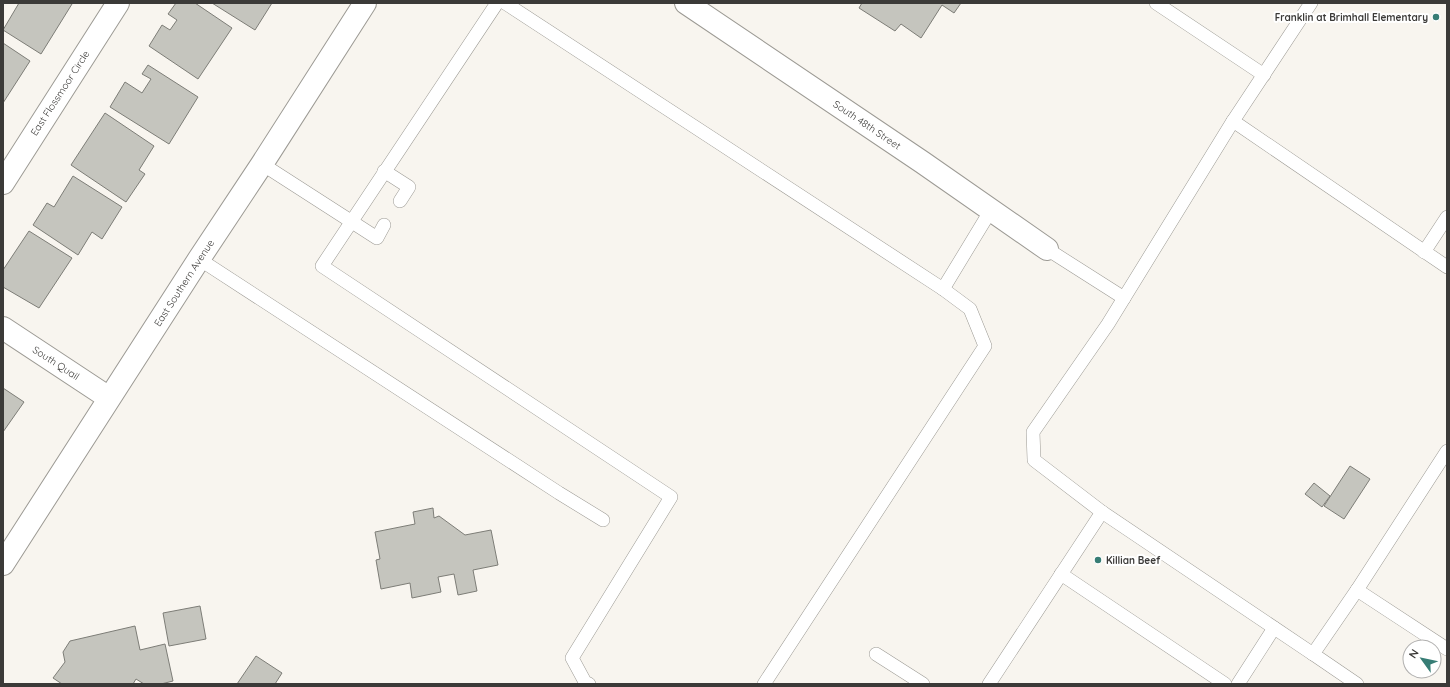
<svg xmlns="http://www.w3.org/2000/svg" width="1450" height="687" font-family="Quicksand,sans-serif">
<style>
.building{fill:#c5c5be;stroke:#7d7d77}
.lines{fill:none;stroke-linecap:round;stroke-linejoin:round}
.service-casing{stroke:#9c9a94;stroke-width:14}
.minor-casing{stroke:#9c9a94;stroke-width:24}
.secondary-casing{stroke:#9c9a94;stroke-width:24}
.service{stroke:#fff;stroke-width:13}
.minor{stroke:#fff;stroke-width:22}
.secondary{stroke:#fff;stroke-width:22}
.poi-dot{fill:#377d75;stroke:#fff;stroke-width:1.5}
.labels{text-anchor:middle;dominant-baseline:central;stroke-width:4;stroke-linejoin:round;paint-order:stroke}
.poi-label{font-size:10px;font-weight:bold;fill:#3b3a38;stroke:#fff;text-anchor:end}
.street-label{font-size:10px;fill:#3b3a38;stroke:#fff}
</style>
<rect width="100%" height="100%" fill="#f8f5ef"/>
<g class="building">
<polygon points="19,3 70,3 72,4 41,54 3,30"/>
<polygon points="176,3 195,3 232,28 198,79 149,46 162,25 170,30 177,20 168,14"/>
<polygon points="212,3 272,3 255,30"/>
<polygon points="862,3 961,3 954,13 942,5 921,38 901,24 895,31 859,8"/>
<polygon points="3,43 30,61 3,103"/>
<polygon points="148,65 198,97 169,144 110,107 125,82 142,93 151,79 142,74"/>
<polygon points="105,113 154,146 139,170 145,174 126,202 71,165"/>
<polygon points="73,176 122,207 102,239 92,232 78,255 33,225 47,203 54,207"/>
<polygon points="29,231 72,258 39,308 3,287 3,270"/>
<polygon points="3,388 24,402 3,432"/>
<polygon points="1350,466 1370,479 1344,519 1324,506"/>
<polygon points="1314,483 1330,496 1322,507 1305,494"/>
<polygon points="433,508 434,518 439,516 465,535 491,530 498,565 473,570 477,591 458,595 454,574 438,577 441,592 412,598 410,583 381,589 376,560 380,559 375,532 415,524 413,512"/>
<polygon points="200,606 206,639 169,646 163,613"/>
<polygon points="135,626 140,650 165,644 173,681 161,684 144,684 136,679 133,684 62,684 53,678 65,662 63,652 70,641"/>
<polygon points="256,656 282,673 275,684 237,684"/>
</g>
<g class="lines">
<defs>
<g id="service">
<polyline points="497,3 322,266 671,497 572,658 585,682 589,684"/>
<polyline points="505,3 943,289 970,309 985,346 764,684"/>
<polyline points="1156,3 1264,75"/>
<polyline points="1233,121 1311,3"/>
<polyline points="262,164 377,238 384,225"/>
<polyline points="384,171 409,187 400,201"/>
<polyline points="1047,249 1124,298"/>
<polyline points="1424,252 1447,217"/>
<polyline points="199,259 559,493 603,520"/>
<polyline points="943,289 991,210"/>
<polyline points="1447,451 1357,590 1447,649"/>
<polyline points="1061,574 1225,684"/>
<polyline points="1357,590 1313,654 1102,512 1034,460 1033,432 1108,324 1233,121 1447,267"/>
<polyline points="876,654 923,684"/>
<polyline points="1313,654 1357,684"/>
<polyline points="989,684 1102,512"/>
<polyline points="1238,684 1274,628"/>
</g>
<g id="minor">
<polyline points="686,3 922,162 1047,249"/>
<polyline points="3,183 118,3"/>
<polyline points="3,328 109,398"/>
</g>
<polyline id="secondary" points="3,564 199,259 262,164 365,3"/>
</defs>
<use href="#service" class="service-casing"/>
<use href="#minor" class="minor-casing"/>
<use href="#secondary" class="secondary-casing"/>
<use href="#service" class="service"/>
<use href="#minor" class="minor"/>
<use href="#secondary" class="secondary"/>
</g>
<g class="poi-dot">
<circle cx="1436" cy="17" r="4"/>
<circle cx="1098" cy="560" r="4"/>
</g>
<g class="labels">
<g class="poi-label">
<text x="1428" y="17">Franklin at Brimhall Elementary</text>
<text x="1106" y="560" text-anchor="start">Killian Beef</text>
</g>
<g class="street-label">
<text transform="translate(60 93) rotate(-57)">East Flossmoor Circle</text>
<text transform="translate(867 125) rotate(34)">South 48th Street</text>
<text transform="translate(184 283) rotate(-57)">East Southern Avenue</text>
<text transform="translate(56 363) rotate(33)">South Quail</text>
</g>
</g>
<rect width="1450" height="687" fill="none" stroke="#3b3a38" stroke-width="8"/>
<g transform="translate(1422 659) rotate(303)"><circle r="19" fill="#ffffff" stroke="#b1b0af"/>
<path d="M0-3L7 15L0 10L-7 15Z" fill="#377d75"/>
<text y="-6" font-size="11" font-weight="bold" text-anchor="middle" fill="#3b3a38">N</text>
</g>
</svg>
